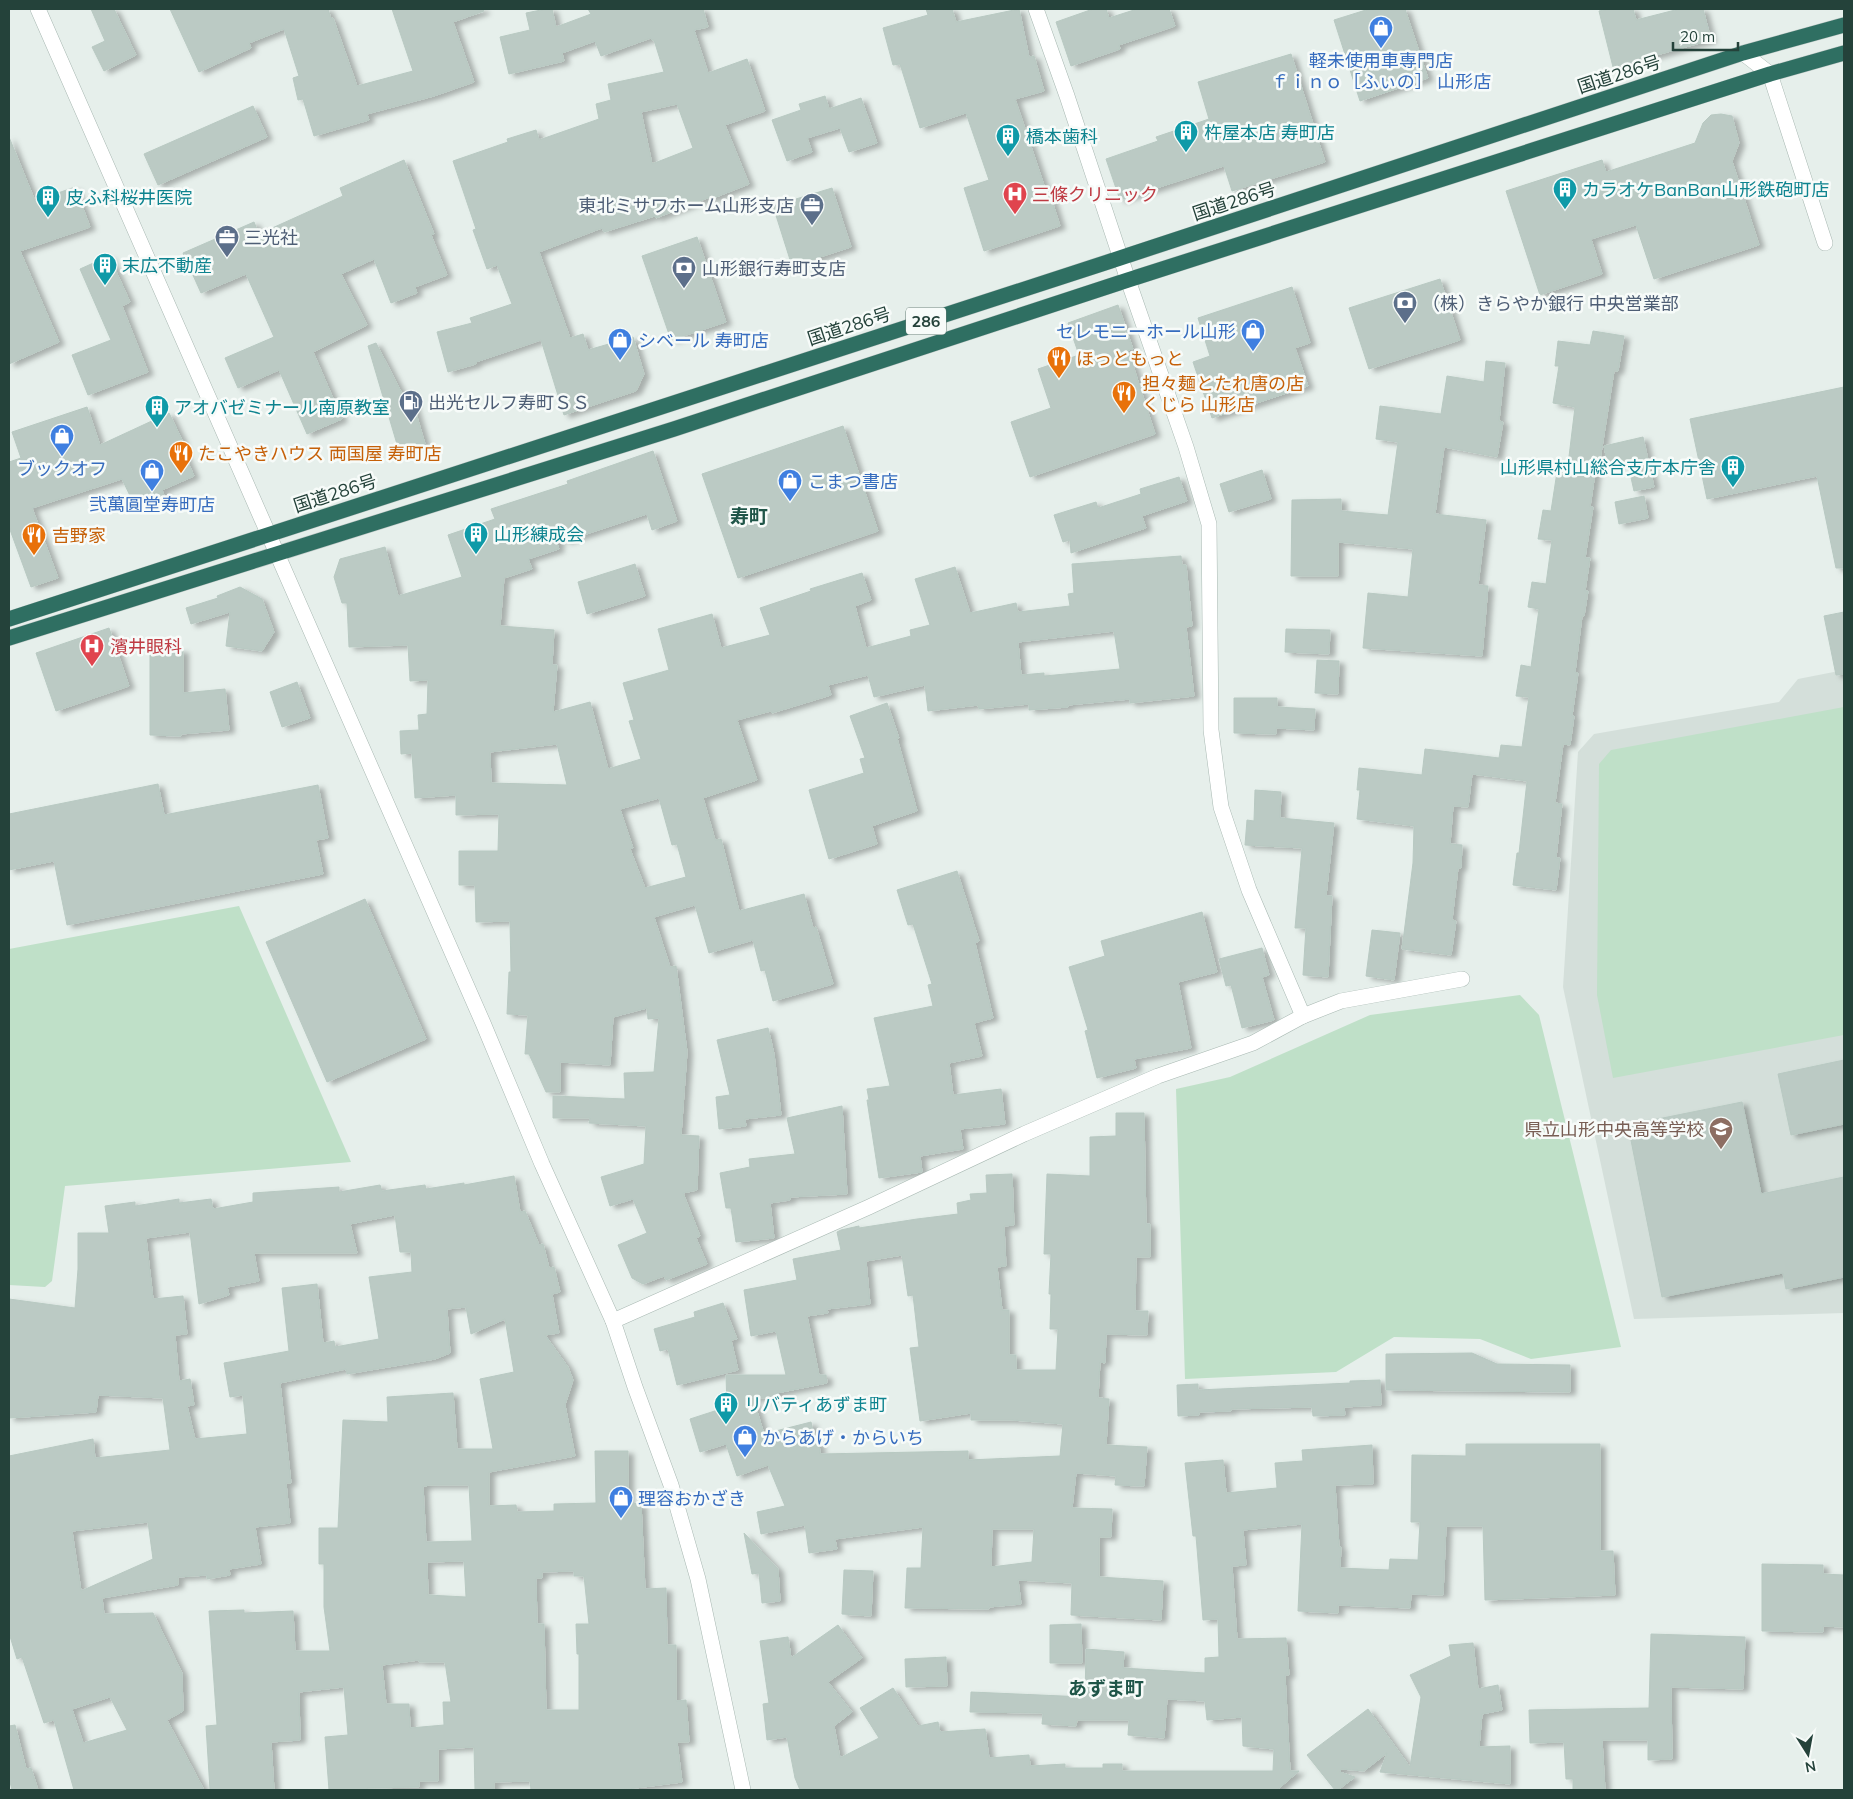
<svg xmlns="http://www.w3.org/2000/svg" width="1853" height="1799" font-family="Mulish,'Noto Sans JP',sans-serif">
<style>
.built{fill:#d4dfda}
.green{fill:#bfe0c8}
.building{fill:#bbcac4;stroke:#b8c9c2;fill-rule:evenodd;filter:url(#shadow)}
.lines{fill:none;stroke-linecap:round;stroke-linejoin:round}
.minor-casing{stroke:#a8b8b2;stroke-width:16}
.highway-casing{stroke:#c2cac8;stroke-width:16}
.minor{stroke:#fff;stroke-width:15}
.highway{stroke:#2f6f62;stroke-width:15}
.labels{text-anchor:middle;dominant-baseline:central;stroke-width:5;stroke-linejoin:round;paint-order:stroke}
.shield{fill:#f7fbf9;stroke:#637a73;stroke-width:1}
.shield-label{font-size:16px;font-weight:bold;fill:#24423a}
.shop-label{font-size:18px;fill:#366cbe;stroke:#f7fbf9;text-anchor:start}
.street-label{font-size:18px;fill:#24423a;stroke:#f7fbf9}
.culture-label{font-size:18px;fill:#0d838f;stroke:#f7fbf9;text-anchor:start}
.health-label{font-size:18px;fill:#be3a42;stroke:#f7fbf9;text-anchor:start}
.service-label{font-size:18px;fill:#4e5e75;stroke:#f7fbf9;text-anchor:start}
.food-label{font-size:18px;fill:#c56008;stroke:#f7fbf9;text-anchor:start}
.education-label{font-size:18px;fill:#785e54;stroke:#f7fbf9;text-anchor:end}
.neighbourhood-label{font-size:19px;font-weight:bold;fill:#1f5548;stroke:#f7fbf9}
</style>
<defs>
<filter id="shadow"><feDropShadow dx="5.5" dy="3" stdDeviation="2.5" flood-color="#0004"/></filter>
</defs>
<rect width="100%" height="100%" fill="#e6efeb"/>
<polygon class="built" points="1844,670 1844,1313 1634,1319 1563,987 1578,752 1594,734 1779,702 1798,679"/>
<g class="green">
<polygon points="1844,707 1844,1035 1613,1078 1597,995 1599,764 1611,750"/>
<polygon points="239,906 351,1162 65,1186 52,1281 45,1287 9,1285 9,949"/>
<polygon points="1520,995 1539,1015 1621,1347 1531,1359 1480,1339 1394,1337 1336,1372 1185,1379 1176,1089 1230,1077 1370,1015"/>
</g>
<g class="building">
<polygon points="91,9 114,9 136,55 104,71 92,47 105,41"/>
<polygon points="170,9 328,9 331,19 333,18 357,86 413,71 392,9 483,9 484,11 453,22 474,82 434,96 367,114 369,120 314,136 303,99 298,100 293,78 299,76 284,29 249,43 251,48 199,72"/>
<path d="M 546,9 L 552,9 L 556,27 L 591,14 L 588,9 L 703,9 L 708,27 L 694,30 L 708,73 L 747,59 L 765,111 L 725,125 L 749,184 L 711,199 L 710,197 L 656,218 L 655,216 L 604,232 L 602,228 L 539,252 L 570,338 L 583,334 L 588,350 L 633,337 L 644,374 L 636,391 L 564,415 L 541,340 L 476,362 L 476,364 L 448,372 L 437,332 L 472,323 L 470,318 L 512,304 L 497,265 L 487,269 L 473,230 L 476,229 L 453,161 L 508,142 L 507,139 L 536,130 L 539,140 L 599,119 L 596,104 L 611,100 L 608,84 L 664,72 L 654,40 L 652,40 L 651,38 L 601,56 L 595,41 L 562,53 L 564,61 L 509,74 L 500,37 L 530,30 L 526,13 ZM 677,104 L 693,148 L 652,164 L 641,112 Z"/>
<polygon points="926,9 952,9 956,22 1019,9 1029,57 1034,56 1044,91 1015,99 1045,188 1048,188 1060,226 984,251 964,188 989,180 966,113 920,128 900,64 893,65 883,28 928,15"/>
<polygon points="1093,9 1106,9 1109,18 1137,9 1169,9 1175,26 1119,45 1120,49 1071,66 1056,22"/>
<polygon points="1369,9 1405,9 1428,78 1360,101 1334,20"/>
<polygon points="1608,9 1633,9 1636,20 1679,9 1703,9 1711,40 1613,67 1599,11"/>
<polygon points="1291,54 1325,162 1232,191 1224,166 1120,200 1106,159 1158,141 1156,137 1209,119 1198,82"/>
<polygon points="825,96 829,109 861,98 877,143 849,152 840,128 807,138 812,152 787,161 772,120 801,110 799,104"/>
<polygon points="253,106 267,137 158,185 144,154"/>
<polygon points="1721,114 1732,116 1739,143 1732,161 1759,245 1654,279 1636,225 1591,239 1602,274 1540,295 1506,191 1602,160 1606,172 1695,143 1703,123 1711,115"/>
<polygon points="9,137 35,201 75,187 90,227 20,251 59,342 9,364"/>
<polygon points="404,160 434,234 431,235 447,275 415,287 417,293 391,303 374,259 341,274 367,325 313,352 342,419 307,434 279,370 238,388 225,358 274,337 246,274 201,293 183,253 254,222 259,234 343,196 340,188"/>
<polygon points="832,188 851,247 792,266 773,206"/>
<polygon points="697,237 726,322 671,340 642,256"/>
<polygon points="109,256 130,302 122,306 148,372 88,395 72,355 111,340 80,269"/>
<polygon points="1440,279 1460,340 1369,369 1349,308"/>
<polygon points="1292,287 1310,343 1295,348 1308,386 1212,418 1193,362 1210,356 1198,318"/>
<polygon points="1118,305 1133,349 1128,350 1155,434 1030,477 1011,422 1051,408 1038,369 1079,355 1068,323"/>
<polygon points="1593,331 1624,336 1618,371 1614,371 1600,460 1597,460 1590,507 1593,507 1585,558 1590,558 1585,591 1588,591 1584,616 1582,616 1575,672 1578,673 1572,716 1574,716 1570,745 1563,744 1555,803 1562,804 1556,858 1560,858 1556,890 1513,885 1517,853 1519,853 1527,781 1472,774 1468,807 1453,806 1450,844 1462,845 1461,868 1458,868 1452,920 1456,921 1451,955 1402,949 1413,863 1414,826 1357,819 1360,790 1357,790 1359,768 1422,775 1425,749 1499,758 1501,745 1522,747 1529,697 1516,696 1521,665 1531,667 1539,609 1528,607 1532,582 1546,584 1552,540 1538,539 1543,510 1551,511 1557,472 1567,473 1575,407 1553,403 1559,366 1555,366 1558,341 1590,345"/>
<polygon points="376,343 408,405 413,403 425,444 399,451 368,346"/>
<polygon points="1486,361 1505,363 1499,421 1503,422 1497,457 1444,447 1435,514 1486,520 1478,585 1488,586 1482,656 1363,648 1368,593 1408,597 1413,549 1338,542 1338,576 1291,576 1292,500 1341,499 1341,511 1388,515 1398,442 1376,439 1380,406 1441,414 1447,376 1484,382"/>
<polygon points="1844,387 1844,568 1836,568 1817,476 1707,499 1690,419"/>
<polygon points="87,407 100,445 169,413 183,442 180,444 194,476 162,490 165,498 150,505 146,496 133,502 122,479 32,508 58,578 31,587 9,527 9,462 21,458 12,432"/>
<polygon points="843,426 878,531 738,578 702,474"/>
<polygon points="1643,437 1654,487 1634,491 1628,464 1607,461 1604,446"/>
<path d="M 653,451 L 677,521 L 652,530 L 647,514 L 565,541 L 560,525 L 559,543 L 557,543 L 559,549 L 528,559 L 532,569 L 504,578 L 500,626 L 554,630 L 552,665 L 557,665 L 553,712 L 590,702 L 608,769 L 641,759 L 629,721 L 634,720 L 623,683 L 669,670 L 658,629 L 712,614 L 721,648 L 770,635 L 760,608 L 811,591 L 810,589 L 862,573 L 871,600 L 855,606 L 866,648 L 911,636 L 910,630 L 930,625 L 915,579 L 955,567 L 970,613 L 1016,603 L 1018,612 L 1070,606 L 1068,594 L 1074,593 L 1072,564 L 1181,556 L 1182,565 L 1186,565 L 1192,626 L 1186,627 L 1194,696 L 1130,703 L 1130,699 L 1068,705 L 1068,707 L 1029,710 L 1029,704 L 979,709 L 978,705 L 928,711 L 925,685 L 874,697 L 868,675 L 828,685 L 831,695 L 772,713 L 771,711 L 737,720 L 757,780 L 703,798 L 715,840 L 721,839 L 739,911 L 804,894 L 813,928 L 816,927 L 833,984 L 773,1001 L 765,970 L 761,971 L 753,940 L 709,953 L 695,905 L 654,917 L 670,967 L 676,966 L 687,1052 L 681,1135 L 699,1136 L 697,1190 L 683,1193 L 700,1236 L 696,1238 L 707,1264 L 666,1280 L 664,1276 L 643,1284 L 632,1278 L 618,1245 L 647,1233 L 633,1199 L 610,1206 L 601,1177 L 644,1164 L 646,1126 L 589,1123 L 590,1118 L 553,1118 L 553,1096 L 625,1099 L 624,1073 L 654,1072 L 659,1018 L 648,1019 L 647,1008 L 613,1017 L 610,1065 L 560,1062 L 560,1092 L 546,1092 L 529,1054 L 525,1054 L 528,1015 L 507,1014 L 509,972 L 511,972 L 510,921 L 476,922 L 475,885 L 459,885 L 459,851 L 498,851 L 499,814 L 456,815 L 456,795 L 415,798 L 412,753 L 401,754 L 400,731 L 419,730 L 418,715 L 427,714 L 428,680 L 410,681 L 408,645 L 349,647 L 347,603 L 342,603 L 334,577 L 340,559 L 385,547 L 398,596 L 462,577 L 448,535 L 495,519 L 491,509 L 568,484 L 567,481 ZM 1114,631 L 1120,669 L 1044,676 L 1044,673 L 1021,675 L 1018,642 ZM 557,744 L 567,785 L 491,783 L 490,752 ZM 659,798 L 672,845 L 677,844 L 686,877 L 645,888 L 630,849 L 633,848 L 620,809 Z"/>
<polygon points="1262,470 1271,499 1229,512 1220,484"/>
<polygon points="1179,477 1187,501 1142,516 1146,528 1071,553 1070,540 1063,542 1054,515 1096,502 1098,508 1141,494 1140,489"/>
<polygon points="1644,496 1648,518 1619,524 1615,502"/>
<polygon points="635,564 645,596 587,614 578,582"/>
<polygon points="240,587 262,599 274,632 262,651 226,646 230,612 191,624 186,608 218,598 217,596"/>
<polygon points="1844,612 1844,674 1836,675 1824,616"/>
<polygon points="109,628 129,686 56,711 36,653"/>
<polygon points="1286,629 1330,630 1329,654 1285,652"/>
<polygon points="150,650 183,650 183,693 225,689 229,730 181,734 181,736 150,735"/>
<polygon points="1317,660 1339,661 1338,694 1315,693"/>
<polygon points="297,682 310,718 282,727 270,692"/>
<polygon points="1234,698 1277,698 1277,707 1315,709 1314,730 1276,728 1276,734 1234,733"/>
<polygon points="887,703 899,738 897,738 917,811 872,826 877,844 829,859 809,790 864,773 860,759 865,758 850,716"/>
<polygon points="158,784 164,815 318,785 328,838 316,840 323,874 67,925 54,861 9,870 9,814"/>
<polygon points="1255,790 1281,792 1280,818 1334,823 1326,896 1332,896 1328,977 1303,975 1306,928 1295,928 1302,848 1245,845 1247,820 1254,821"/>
<polygon points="957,871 979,941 975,943 993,1018 974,1023 982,1056 949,1063 953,1095 1001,1089 1005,1124 960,1129 963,1149 920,1156 922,1172 879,1178 867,1100 869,1100 867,1089 890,1086 874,1018 933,1006 928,985 932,984 913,924 908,925 897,890"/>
<polygon points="365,899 426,1039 327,1082 266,942"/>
<polygon points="1202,912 1217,972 1178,982 1191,1048 1134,1059 1136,1068 1097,1078 1085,1031 1088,1030 1069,967 1105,956 1101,941"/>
<polygon points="1372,930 1400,933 1394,980 1366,976"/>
<polygon points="1262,948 1269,975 1262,977 1274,1020 1242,1028 1231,985 1226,986 1219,959"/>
<polygon points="768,1028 774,1054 781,1115 745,1119 746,1126 719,1129 716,1097 730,1095 717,1040"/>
<polygon points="1844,1060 1844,1124 1791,1135 1778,1074"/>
<polygon points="1742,1102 1761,1194 1844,1177 1844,1277 1786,1289 1783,1273 1662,1297 1628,1125"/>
<polygon points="842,1106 847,1194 790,1197 790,1200 770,1203 774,1238 736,1242 731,1208 726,1208 720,1173 750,1167 749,1159 795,1154 787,1118"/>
<path d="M 1116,1113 L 1144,1113 L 1146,1224 L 1150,1224 L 1150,1257 L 1136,1257 L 1135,1311 L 1148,1311 L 1147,1335 L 1106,1334 L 1105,1363 L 1100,1362 L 1098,1398 L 1109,1399 L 1106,1445 L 1147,1447 L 1144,1486 L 1115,1485 L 1116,1476 L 1076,1473 L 1072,1508 L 1112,1509 L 1111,1537 L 1099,1537 L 1099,1577 L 1163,1581 L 1161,1620 L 1071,1615 L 1072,1583 L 1018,1580 L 1021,1604 L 989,1607 L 989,1609 L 905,1608 L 907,1568 L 921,1568 L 923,1527 L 835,1539 L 837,1549 L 809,1553 L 805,1525 L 761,1534 L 757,1512 L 785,1506 L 768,1465 L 737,1476 L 726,1444 L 700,1452 L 690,1419 L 727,1407 L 726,1375 L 786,1375 L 776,1331 L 751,1336 L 744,1290 L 797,1280 L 793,1259 L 841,1250 L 837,1232 L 841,1230 L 859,1226 L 859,1228 L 917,1219 L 958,1214 L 957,1203 L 971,1200 L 970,1194 L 987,1193 L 986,1175 L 1012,1174 L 1014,1225 L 1004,1226 L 1006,1266 L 997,1267 L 1002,1310 L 1009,1310 L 1009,1355 L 1016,1355 L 1016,1370 L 1056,1370 L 1058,1329 L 1050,1329 L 1051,1294 L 1049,1294 L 1051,1254 L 1044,1254 L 1047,1174 L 1090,1176 L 1090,1137 L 1116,1136 ZM 902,1255 L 908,1296 L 913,1295 L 919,1347 L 910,1348 L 920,1421 L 971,1413 L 971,1420 L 1012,1420 L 1063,1424 L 1060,1456 L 968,1460 L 968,1451 L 820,1454 L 819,1442 L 816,1443 L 811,1422 L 764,1434 L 753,1398 L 777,1398 L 777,1393 L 827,1383 L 826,1375 L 819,1375 L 807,1316 L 828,1313 L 827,1309 L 870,1304 L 866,1261 ZM 992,1529 L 1034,1529 L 1032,1562 L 991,1567 Z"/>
<path d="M 514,1176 L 520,1212 L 525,1211 L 539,1245 L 543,1244 L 549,1268 L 554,1267 L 560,1292 L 552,1294 L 559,1333 L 545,1335 L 568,1367 L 573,1380 L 565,1405 L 575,1456 L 489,1472 L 489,1506 L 516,1505 L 517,1512 L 554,1511 L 554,1504 L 596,1503 L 595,1451 L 628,1451 L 628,1504 L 641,1503 L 645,1589 L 666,1588 L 667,1645 L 676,1645 L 676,1701 L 686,1700 L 689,1742 L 677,1742 L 682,1782 L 620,1790 L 531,1790 L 530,1781 L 494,1782 L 494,1790 L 475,1790 L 474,1747 L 438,1749 L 438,1781 L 419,1781 L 419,1787 L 367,1788 L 367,1790 L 329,1790 L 325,1737 L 348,1735 L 344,1687 L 299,1692 L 300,1740 L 271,1742 L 274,1790 L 210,1790 L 206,1726 L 217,1725 L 209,1611 L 244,1610 L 244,1613 L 293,1611 L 295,1651 L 330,1651 L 324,1607 L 324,1564 L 319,1564 L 319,1528 L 338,1528 L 343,1420 L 388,1422 L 387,1397 L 453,1393 L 457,1449 L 493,1449 L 480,1379 L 514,1372 L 505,1319 L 471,1334 L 466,1307 L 447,1309 L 450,1353 L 435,1359 L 347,1374 L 346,1369 L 280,1383 L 291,1483 L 286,1483 L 290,1523 L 255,1527 L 261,1564 L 229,1569 L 230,1575 L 207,1579 L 207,1575 L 178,1577 L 178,1585 L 102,1598 L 104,1614 L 153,1613 L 182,1673 L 183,1711 L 167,1720 L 204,1790 L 74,1790 L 54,1720 L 44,1723 L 22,1657 L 17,1659 L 9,1633 L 9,1456 L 93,1439 L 95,1458 L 170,1450 L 163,1398 L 98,1395 L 96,1412 L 9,1418 L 9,1299 L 75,1308 L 78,1269 L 78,1233 L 109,1233 L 105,1206 L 135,1202 L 135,1206 L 179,1199 L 179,1203 L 211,1199 L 213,1209 L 253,1202 L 253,1193 L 339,1187 L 339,1192 L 380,1185 L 382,1191 L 425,1185 L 426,1189 L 464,1183 L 464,1185 ZM 395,1215 L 400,1252 L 411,1252 L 412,1272 L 369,1277 L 379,1339 L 335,1347 L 334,1341 L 323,1343 L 317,1284 L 282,1288 L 289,1351 L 224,1363 L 230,1397 L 243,1395 L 247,1434 L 195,1439 L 187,1406 L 194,1405 L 190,1379 L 179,1381 L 175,1335 L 187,1334 L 183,1296 L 153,1299 L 146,1238 L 190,1232 L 199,1304 L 229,1295 L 227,1287 L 259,1281 L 254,1253 L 357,1253 L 350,1224 ZM 427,1485 L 469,1485 L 472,1541 L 426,1542 L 423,1486 L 427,1486 ZM 148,1522 L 153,1559 L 81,1591 L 72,1531 ZM 464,1561 L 466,1597 L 428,1595 L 427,1562 ZM 574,1571 L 574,1576 L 584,1576 L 589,1624 L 576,1624 L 577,1654 L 579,1654 L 579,1710 L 546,1710 L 544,1624 L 537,1624 L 536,1578 L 542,1578 L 542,1572 ZM 419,1660 L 419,1662 L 445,1662 L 451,1702 L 443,1702 L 444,1725 L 410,1728 L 409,1704 L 386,1704 L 382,1665 ZM 110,1697 L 127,1730 L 83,1743 L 72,1709 Z"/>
<polygon points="723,1303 737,1339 731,1340 738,1370 677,1385 668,1349 660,1351 654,1329 695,1317 694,1312"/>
<polygon points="1472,1353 1497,1364 1570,1365 1570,1392 1386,1390 1386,1354"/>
<polygon points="1380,1380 1381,1405 1344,1407 1345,1415 1313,1416 1312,1407 1231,1409 1231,1411 1199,1412 1199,1415 1178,1416 1177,1385 1198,1384 1198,1390 1350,1383 1350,1381"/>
<polygon points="1466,1444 1600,1444 1600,1551 1613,1551 1615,1595 1485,1600 1483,1526 1446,1526 1443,1595 1411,1594 1410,1608 1338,1605 1338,1613 1298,1611 1302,1524 1243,1530 1246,1565 1232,1566 1237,1639 1286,1638 1289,1675 1285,1675 1290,1771 1299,1771 1277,1790 800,1790 795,1778 787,1737 767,1740 763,1704 769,1703 760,1641 788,1637 791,1658 838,1625 862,1658 828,1682 852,1712 834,1726 840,1758 879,1738 860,1708 893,1688 918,1726 938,1722 940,1732 985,1729 989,1758 1029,1755 1030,1766 1065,1764 1065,1768 1103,1768 1103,1764 1122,1764 1122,1771 1273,1771 1274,1749 1243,1746 1242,1717 1207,1720 1205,1701 1167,1699 1164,1738 1128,1735 1129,1720 1077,1720 1076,1726 1042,1724 1043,1713 970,1712 971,1692 1085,1697 1086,1649 1124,1652 1123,1668 1205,1673 1205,1658 1219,1657 1218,1619 1203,1620 1196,1536 1193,1536 1185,1463 1223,1460 1226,1493 1277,1488 1275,1463 1303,1461 1302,1450 1372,1445 1373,1484 1335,1485 1339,1547 1341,1547 1340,1568 1389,1570 1390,1559 1418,1560 1420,1522 1411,1522 1412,1455 1466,1456"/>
<polygon points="744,1533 778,1569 780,1601 762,1603 759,1573 752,1574"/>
<polygon points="1762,1564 1823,1565 1823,1574 1844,1575 1844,1627 1823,1626 1823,1632 1762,1631"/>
<polygon points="844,1570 873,1571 871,1616 842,1614"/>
<polygon points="1081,1624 1082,1663 1050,1663 1050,1625"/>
<polygon points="1651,1634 1745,1637 1743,1689 1671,1687 1672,1759 1648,1760 1648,1740 1602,1740 1605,1790 1573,1790 1573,1779 1566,1779 1564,1742 1530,1743 1529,1710 1649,1708"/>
<polygon points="1473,1643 1478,1689 1498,1685 1502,1710 1482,1714 1479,1747 1510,1746 1510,1784 1380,1772 1387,1753 1364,1771 1341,1769 1340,1772 1355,1777 1338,1790 1335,1790 1307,1755 1368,1709 1410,1767 1421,1697 1410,1675 1451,1656 1449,1645"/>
<polygon points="946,1657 947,1686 906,1687 905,1659"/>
<polygon points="15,1725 26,1769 31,1768 38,1790 12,1790 9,1778 9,1726"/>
</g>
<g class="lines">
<defs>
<g id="minor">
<polyline points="38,9 483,1023 542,1164 613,1321 635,1387 671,1485 698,1579 743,1790"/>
<polyline points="1036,9 1067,96 1128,280 1186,447 1209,524 1211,730 1221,807 1249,890 1303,1016"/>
<polyline points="1743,53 1770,74 1825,243"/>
<polyline points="613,1321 869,1207 1024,1134 1158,1076 1253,1043 1303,1016 1341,1001 1462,979"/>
</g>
<g id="highway">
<polyline points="9,619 1120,258 1743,53 1844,25"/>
<polyline points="9,638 674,429 1128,280 1770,74 1844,53"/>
</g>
</defs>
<use href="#minor" class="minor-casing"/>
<use href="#highway" class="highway-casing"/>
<use href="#minor" class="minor"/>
<use href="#highway" class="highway"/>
</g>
<defs>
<symbol id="shop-pin" viewBox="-11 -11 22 30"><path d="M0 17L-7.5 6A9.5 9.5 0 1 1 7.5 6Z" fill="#3f7fe0" stroke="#f7fbf9"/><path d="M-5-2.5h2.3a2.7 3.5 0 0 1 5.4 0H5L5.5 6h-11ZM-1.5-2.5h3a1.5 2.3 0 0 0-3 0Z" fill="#fff"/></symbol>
<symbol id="building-pin" viewBox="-11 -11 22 30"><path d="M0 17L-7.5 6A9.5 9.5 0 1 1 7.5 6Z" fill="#0f9aa8" stroke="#f7fbf9"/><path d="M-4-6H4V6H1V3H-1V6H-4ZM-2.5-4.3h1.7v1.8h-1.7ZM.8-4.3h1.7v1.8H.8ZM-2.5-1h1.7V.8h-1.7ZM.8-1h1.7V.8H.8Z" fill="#fff"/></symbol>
<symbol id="hospital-pin" viewBox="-11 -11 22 30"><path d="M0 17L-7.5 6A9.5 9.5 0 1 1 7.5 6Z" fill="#e0444e" stroke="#f7fbf9"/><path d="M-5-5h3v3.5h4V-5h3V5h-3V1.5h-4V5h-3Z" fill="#fff"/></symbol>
<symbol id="office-pin" viewBox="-11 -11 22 30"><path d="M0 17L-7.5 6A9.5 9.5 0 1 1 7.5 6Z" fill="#5c6f8a" stroke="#f7fbf9"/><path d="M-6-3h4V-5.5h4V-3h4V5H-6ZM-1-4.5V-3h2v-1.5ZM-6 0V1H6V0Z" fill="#fff"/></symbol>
<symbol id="bank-pin" viewBox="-11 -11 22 30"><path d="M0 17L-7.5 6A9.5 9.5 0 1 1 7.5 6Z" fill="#5c6f8a" stroke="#f7fbf9"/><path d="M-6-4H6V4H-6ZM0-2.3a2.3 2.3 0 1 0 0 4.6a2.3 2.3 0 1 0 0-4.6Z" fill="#fff"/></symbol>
<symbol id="restaurant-pin" viewBox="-11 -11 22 30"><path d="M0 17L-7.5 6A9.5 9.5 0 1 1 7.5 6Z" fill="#e8710a" stroke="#f7fbf9"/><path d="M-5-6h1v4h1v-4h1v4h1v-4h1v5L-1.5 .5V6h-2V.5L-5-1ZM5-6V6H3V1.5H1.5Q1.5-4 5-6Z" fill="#fff"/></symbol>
<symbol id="fuel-pin" viewBox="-11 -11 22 30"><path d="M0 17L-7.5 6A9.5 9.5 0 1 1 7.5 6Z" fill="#5c6f8a" stroke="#f7fbf9"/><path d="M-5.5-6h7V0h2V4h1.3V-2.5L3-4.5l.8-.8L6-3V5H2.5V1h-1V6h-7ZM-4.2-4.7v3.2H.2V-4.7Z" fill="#fff"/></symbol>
<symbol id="school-pin" viewBox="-11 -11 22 30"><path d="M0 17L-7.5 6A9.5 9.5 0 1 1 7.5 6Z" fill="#8d6e63" stroke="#f7fbf9"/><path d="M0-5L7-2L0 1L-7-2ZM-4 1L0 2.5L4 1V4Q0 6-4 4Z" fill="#fff"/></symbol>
</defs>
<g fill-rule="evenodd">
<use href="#shop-pin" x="1367" y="14" width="28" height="38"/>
<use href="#building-pin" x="1172" y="118" width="28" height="38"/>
<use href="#building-pin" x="994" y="122" width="28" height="38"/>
<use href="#building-pin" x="1551" y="175" width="28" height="38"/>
<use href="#hospital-pin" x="1001" y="180" width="28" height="38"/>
<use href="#building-pin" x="34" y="183" width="28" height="38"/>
<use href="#office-pin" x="798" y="191" width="28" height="38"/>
<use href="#office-pin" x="213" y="223" width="28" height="38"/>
<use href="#building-pin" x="91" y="251" width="28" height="38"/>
<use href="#bank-pin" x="670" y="254" width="28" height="38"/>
<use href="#bank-pin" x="1391" y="289" width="28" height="38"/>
<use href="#shop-pin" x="1239" y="317" width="28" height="38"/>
<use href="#shop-pin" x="606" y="326" width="28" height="38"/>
<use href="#restaurant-pin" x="1045" y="344" width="28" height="38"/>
<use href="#restaurant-pin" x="1110" y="379" width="28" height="38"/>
<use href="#fuel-pin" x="397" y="388" width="28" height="38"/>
<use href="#building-pin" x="143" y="393" width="28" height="38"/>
<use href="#shop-pin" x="48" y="422" width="28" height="38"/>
<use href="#restaurant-pin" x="167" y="439" width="28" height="38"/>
<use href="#building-pin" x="1719" y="453" width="28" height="38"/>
<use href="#shop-pin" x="138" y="457" width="28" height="38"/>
<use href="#shop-pin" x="776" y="467" width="28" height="38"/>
<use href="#building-pin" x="462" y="520" width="28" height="38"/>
<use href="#restaurant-pin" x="20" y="521" width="28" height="38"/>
<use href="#hospital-pin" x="78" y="632" width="28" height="38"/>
<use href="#school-pin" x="1707" y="1115" width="28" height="38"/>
<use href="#building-pin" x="712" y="1390" width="28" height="38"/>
<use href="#shop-pin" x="731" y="1423" width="28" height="38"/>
<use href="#shop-pin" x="607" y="1484" width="28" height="38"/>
</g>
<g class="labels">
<rect class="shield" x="906" y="307.5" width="40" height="27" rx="4"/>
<g class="shield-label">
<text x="926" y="321">286</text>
</g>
<g class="shop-label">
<text x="1381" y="60" text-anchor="middle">軽未使用車専門店<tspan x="1381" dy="21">ｆｉｎｏ［ふぃの］ 山形店</tspan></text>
<text x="1236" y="331" text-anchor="end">セレモニーホール山形</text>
<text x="638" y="340">シベール 寿町店</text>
<text x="62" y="468" text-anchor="middle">ブックオフ</text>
<text x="808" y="481">こまつ書店</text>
<text x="152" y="504" text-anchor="middle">弐萬圓堂寿町店</text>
<text x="762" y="1437">からあげ・からいち</text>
<text x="638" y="1498">理容おかざき</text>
</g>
<g class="street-label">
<text transform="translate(1619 74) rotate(-18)">国道286号</text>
<text transform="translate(1234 201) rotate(-18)">国道286号</text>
<text transform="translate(849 326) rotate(-18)">国道286号</text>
<text transform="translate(335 493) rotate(-18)">国道286号</text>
</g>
<g class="culture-label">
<text x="1204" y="132">杵屋本店 寿町店</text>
<text x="1026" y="136">橋本歯科</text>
<text x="1582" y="189">カラオケBanBan山形鉄砲町店</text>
<text x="66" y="197">皮ふ科桜井医院</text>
<text x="122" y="265">末広不動産</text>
<text x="174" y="407">アオバゼミナール南原教室</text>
<text x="1716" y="467" text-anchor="end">山形県村山総合支庁本庁舎</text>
<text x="494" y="534">山形練成会</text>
<text x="744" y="1404">リバティあずま町</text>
</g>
<g class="health-label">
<text x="1032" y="194">三條クリニック</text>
<text x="110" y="646">濱井眼科</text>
</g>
<g class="service-label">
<text x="794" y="205" text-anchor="end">東北ミサワホーム山形支店</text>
<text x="244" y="237">三光社</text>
<text x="702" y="268">山形銀行寿町支店</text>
<text x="1422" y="303">（株）きらやか銀行 中央営業部</text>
<text x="428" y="402">出光セルフ寿町ＳＳ</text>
</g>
<g class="food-label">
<text x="1076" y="358">ほっともっと</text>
<text x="1142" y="383">担々麺とたれ唐の店<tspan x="1142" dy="21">くじら 山形店</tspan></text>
<text x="198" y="453">たこやきハウス 両国屋 寿町店</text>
<text x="52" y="535">吉野家</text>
</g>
<g class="education-label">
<text x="1704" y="1129">県立山形中央高等学校</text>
</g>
<g class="neighbourhood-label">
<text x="749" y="516">寿町</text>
<text x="1106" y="1688">あずま町</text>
</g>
</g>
<rect width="1853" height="1799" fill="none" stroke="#24423a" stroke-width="20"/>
<g transform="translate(1808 1754) rotate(169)" stroke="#f7fbf9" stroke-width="4" paint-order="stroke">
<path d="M0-4L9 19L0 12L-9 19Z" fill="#24423a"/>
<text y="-8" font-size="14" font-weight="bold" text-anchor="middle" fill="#24423a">N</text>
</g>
<path d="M1673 42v8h65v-8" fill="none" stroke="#24423a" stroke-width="2.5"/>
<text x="1680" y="42" font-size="15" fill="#24423a" stroke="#f7fbf9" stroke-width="4" paint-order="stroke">20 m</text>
</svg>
